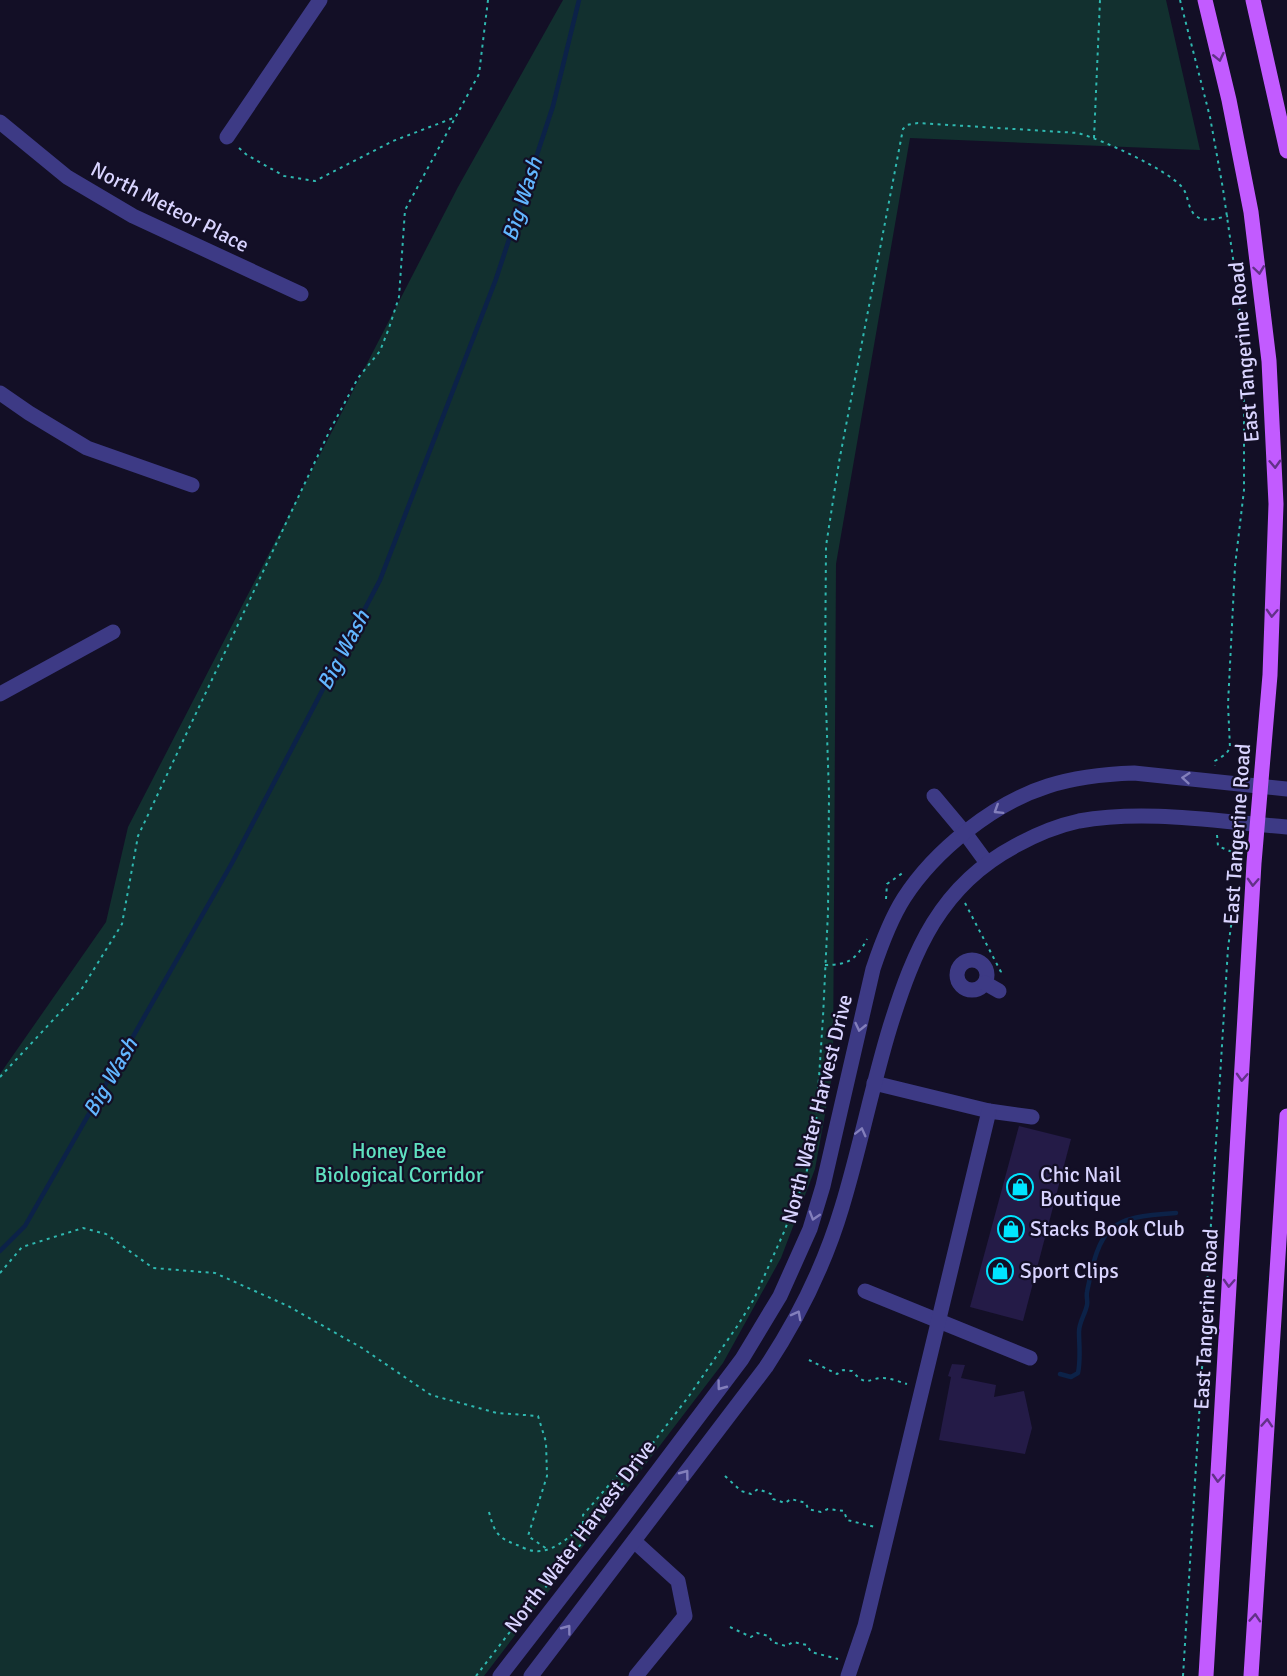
<svg xmlns="http://www.w3.org/2000/svg" width="1287" height="1676" font-family="Signika,sans-serif">
<style>
.green{fill:#12302f}
.lines{fill:none;stroke-linecap:round;stroke-linejoin:round}
.stream{stroke:#0c2248;stroke-width:4.5}
.building{fill:#241b47}
.path{stroke:#2fb8b0;stroke-width:2;stroke-dasharray:3 4.5;stroke-linecap:butt}
.minor{stroke:#3d3a85;stroke-width:15}
.major{stroke:#c25bff;stroke-width:15}
.oneway{stroke:#623188}
.oneway2{stroke:#837fbc}
.labels{text-anchor:middle;dominant-baseline:central;stroke-width:4.5;stroke-linejoin:round;paint-order:stroke}
.street-label{font-size:21px;fill:#d9d4ff;stroke:#130f26}
.park-label{font-size:21px;fill:#5fe0c0;stroke:#130f26}
.poi-label{font-size:21px;fill:#d9d4ff;stroke:#130f26;text-anchor:start}
.water-label{font-size:22px;font-style:italic;fill:#62b6ff;stroke:#130f26}
</style>
<rect width="100%" height="100%" fill="#130f26"/>
<polygon class="green" points="563,0 1166,0 1200,150 910,138 836,564 833,1071 815,1169 781,1258 723,1363 484,1676 0,1676 0,1074 106,922 128,827 458,187"/>
<g class="lines">
<g class="stream">
<polyline points="0,1251 25,1226 232,863 380,580 496,279 553,106 579,0"/>
<path d="M 1060,1374 L 1071,1377 L 1078,1373 C 1081,1359 1079,1345 1079,1332 C 1079,1322 1085,1315 1087,1305 C 1088,1301 1086,1296 1087,1292 C 1100,1226 1108,1217 1176,1213"/>
</g>
</g>
<g class="building">
<polygon points="1019,1126 1071,1139 1023,1321 970,1307"/>
<polygon points="952,1364 965,1365 961,1378 996,1385 994,1397 1024,1391 1032,1428 1025,1454 939,1440 951,1377 948,1376"/>
</g>
<g class="lines">
<g class="path">
<polyline points="1180,0 1210,117 1223,189 1238,293 1244,358 1244,490 1235,566 1228,704 1230,748 1226,754 1215,761 1215,766"/>
<polyline points="1094,138 1100,0"/>
<polyline points="239,148 247,155 284,176 315,181 393,141 456,117"/>
<polyline points="1217,835 1218,846 1232,852 1238,866"/>
<polyline points="886,899 887,884 904,872"/>
<polyline points="965,903 1001,972 1000,974"/>
<path d="M 825,965 C 848,965 856,960 867,939"/>
<polyline points="0,1077 81,990 122,924 138,836 330,430 358,378 380,351 389,328 399,297 405,210 479,74 488,0"/>
<polyline points="0,1273 22,1247 83,1228 106,1234 153,1268 215,1273 288,1306 362,1348 431,1395 497,1413 538,1416 546,1442 547,1476 528,1536 547,1549"/>
<path d="M 809,1360 L 837,1374 L 843,1370 L 852,1371 C 867,1388 868,1378 883,1378 C 890,1378 900,1382 907,1384"/>
<polyline points="725,1476 741,1491 751,1494 758,1489 771,1494 773,1499 785,1503 791,1499 806,1503 808,1509 821,1512 828,1509 844,1511 847,1520 875,1527"/>
<path d="M 616,1500 L 623,1482 L 689,1396 L 738,1325 L 754,1299 L 784,1232 L 805,1178 L 812,1150 L 816,1123 L 823,1017 L 828,912 L 829,794 L 825,675 L 826,546 L 839,462 L 903,129 L 907,125 L 918,123 L 1078,133 C 1103,140 1166,169 1182,187 C 1189,195 1187,209 1196,216 C 1204,223 1218,218 1228,216"/>
<path d="M 489,1512 C 494,1531 497,1538 517,1545 C 522,1547 529,1551 535,1551 C 565,1554 599,1505 619,1486"/>
<polyline points="583,1524 583,1515 622,1470 631,1471"/>
<polyline points="730,1627 751,1637 757,1633 769,1636 772,1642 786,1646 793,1642 807,1645 811,1652 838,1659"/>
<polyline points="476,1676 526,1611 587,1537"/>
<polyline points="1183,1676 1228,948 1237,883"/>
</g>
<g class="minor">
<polyline points="0,122 67,177 133,216 301,294"/>
<polyline points="227,137 320,0"/>
<polyline points="0,393 29,413 87,448 192,485"/>
<polyline points="0,694 113,632"/>
<polyline points="934,796 965,833 987,863"/>
<circle cx="972" cy="975" r="15"/>
<polyline points="985,983 999,991"/>
<polyline points="874,1083 989,1111 1032,1117"/>
<polyline points="865,1291 1030,1358"/>
<polyline points="634,1541 678,1581 685,1616 636,1676"/>
<path d="M 500,1676 L 620,1521 L 742,1359 L 780,1296 L 810,1229 L 823,1186 L 873,969 C 881,945 890,920 904,898 C 935,850 994,803 1048,786 C 1076,777 1105,774 1134,773 L 1287,789"/>
<path d="M 531,1676 L 766,1367 C 799,1317 825,1264 842,1207 C 860,1148 872,1086 890,1027 C 914,950 940,886 1015,846 C 1035,835 1056,826 1079,821 C 1147,809 1219,822 1287,827"/>
<polyline points="848,1676 865,1626 989,1111"/>
</g>
<g class="major">
<polyline points="1205,0 1229,100 1251,212 1269,361 1276,504 1270,675 1254,863 1206,1676"/>
<polyline points="1253,0 1287,151"/>
<polyline points="1251,1676 1287,1116"/>
</g>
</g>
<defs><path id="oneway-chevron" d="M-2-3.5L2.5 0L-2 3.5" fill="none" stroke-width="1.6" stroke-linecap="round" stroke-linejoin="round" transform="scale(1.5)"/></defs>
<g class="oneway">
<use href="#oneway-chevron" transform="translate(1219 57) rotate(77)"/>
<use href="#oneway-chevron" transform="translate(1259 270) rotate(82)"/>
<use href="#oneway-chevron" transform="translate(1275 464) rotate(88)"/>
<use href="#oneway-chevron" transform="translate(1272 613) rotate(93)"/>
<use href="#oneway-chevron" transform="translate(1253 882) rotate(93)"/>
<use href="#oneway-chevron" transform="translate(1242 1077) rotate(93)"/>
<use href="#oneway-chevron" transform="translate(1229 1283) rotate(93)"/>
<use href="#oneway-chevron" transform="translate(1267 1423) rotate(-86)"/>
<use href="#oneway-chevron" transform="translate(1218 1478) rotate(93)"/>
<use href="#oneway-chevron" transform="translate(1255 1618) rotate(-86)"/>
</g>
<g class="oneway2">
<use href="#oneway-chevron" transform="translate(1186 778) rotate(-175)"/>
<use href="#oneway-chevron" transform="translate(998 810) rotate(148)"/>
<use href="#oneway-chevron" transform="translate(860 1027) rotate(103)"/>
<use href="#oneway-chevron" transform="translate(861 1132) rotate(-76)"/>
<use href="#oneway-chevron" transform="translate(814 1216) rotate(107)"/>
<use href="#oneway-chevron" transform="translate(797 1315) rotate(-62)"/>
<use href="#oneway-chevron" transform="translate(721 1386) rotate(127)"/>
<use href="#oneway-chevron" transform="translate(685 1474) rotate(-53)"/>
<use href="#oneway-chevron" transform="translate(567 1629) rotate(-53)"/>
</g>
<defs>
<symbol id="shop-ring" viewBox="-11 -11 22 22"><circle r="9.5" fill="#130f26" stroke="#00e5ff" stroke-width="1.5"/><path d="M-5-2.5h2.3a2.7 3.5 0 0 1 5.4 0H5L5.5 6h-11ZM-1.5-2.5h3a1.5 2.3 0 0 0-3 0Z" fill="#00e5ff"/></symbol>
</defs>
<g fill-rule="evenodd">
<use href="#shop-ring" x="1005" y="1172" width="30" height="30"/>
<use href="#shop-ring" x="996" y="1214" width="30" height="30"/>
<use href="#shop-ring" x="985" y="1256" width="30" height="30"/>
</g>
<g class="labels">
<g class="street-label">
<text transform="translate(170 207) rotate(27)">North Meteor Place</text>
<text transform="translate(1244 352) rotate(-95)">East Tangerine Road</text>
<text transform="translate(1237 834) rotate(-86)">East Tangerine Road</text>
<text transform="translate(817 1109) rotate(-76)">North Water Harvest Drive</text>
<text transform="translate(1206 1319) rotate(-87)">East Tangerine Road</text>
<text transform="translate(580 1536) rotate(-53)">North Water Harvest Drive</text>
</g>
<g class="park-label">
<text x="399" y="1151">Honey Bee<tspan x="399" dy="24">Biological Corridor</tspan></text>
</g>
<g class="poi-label">
<text x="1040" y="1175">Chic Nail<tspan x="1040" dy="24">Boutique</tspan></text>
<text x="1030" y="1229">Stacks Book Club</text>
<text x="1020" y="1271">Sport Clips</text>
</g>
<g class="water-label">
<text transform="translate(522 199) rotate(-72)">Big Wash</text>
<text transform="translate(343 650) rotate(-62)">Big Wash</text>
<text transform="translate(110 1077) rotate(-60)">Big Wash</text>
</g>
</g>
</svg>
